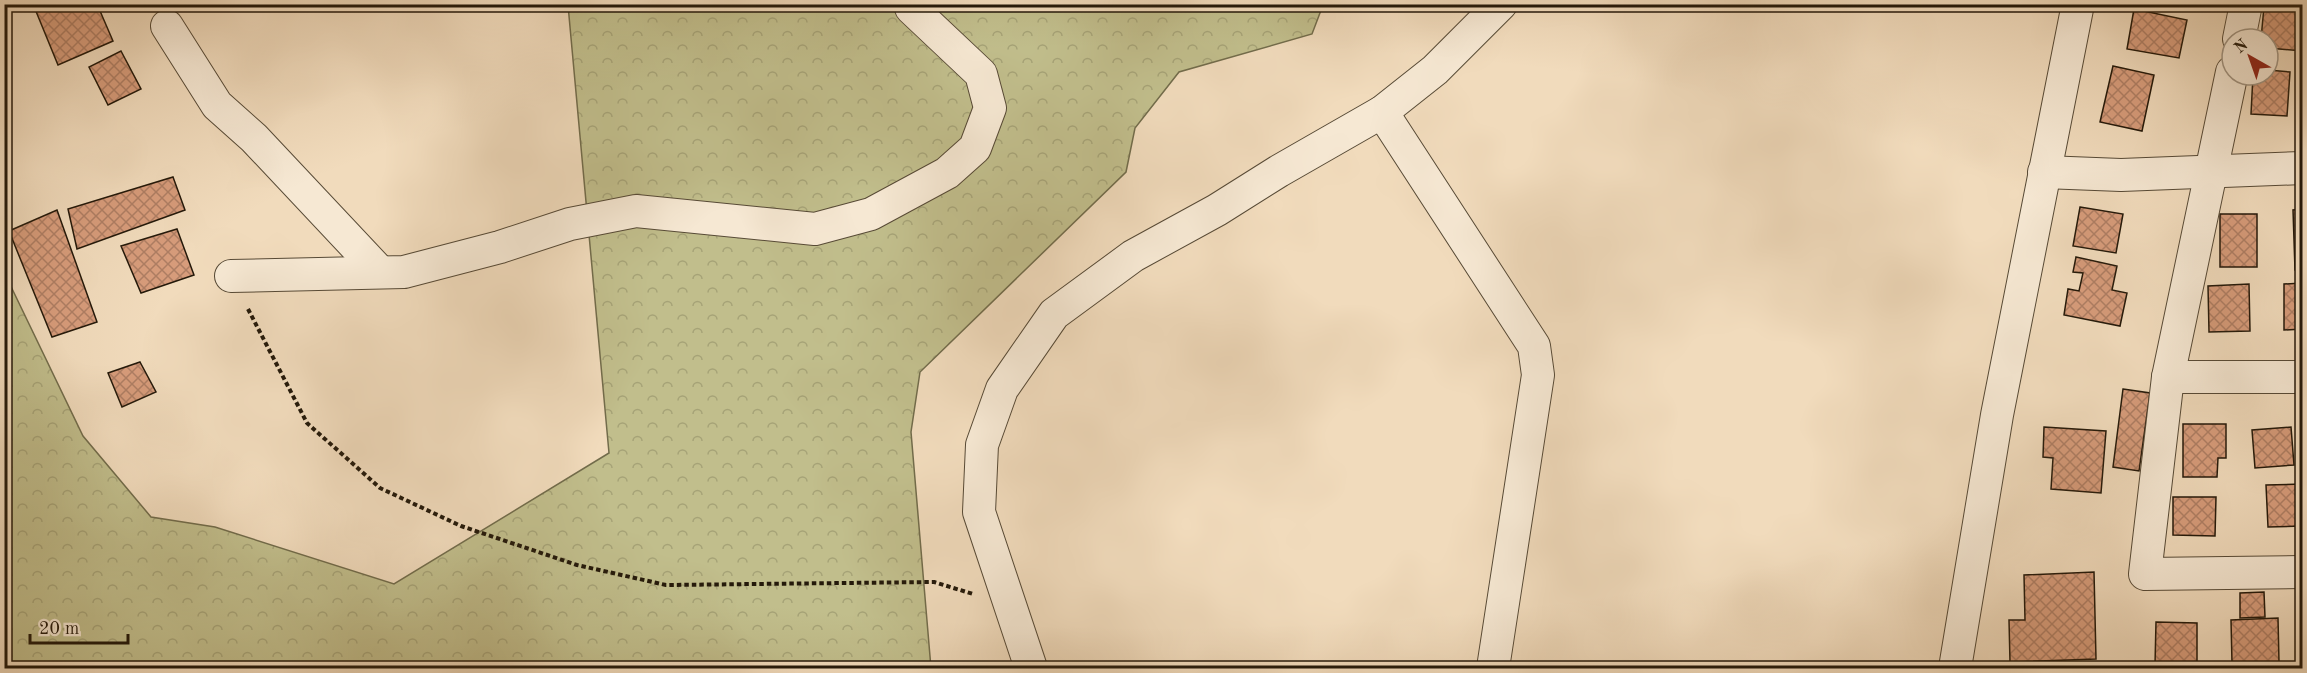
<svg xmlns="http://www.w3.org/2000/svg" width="2307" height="673" font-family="'Old Standard TT',serif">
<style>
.forest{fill:url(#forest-crowns);stroke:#726c4b;stroke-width:1.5}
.building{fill:url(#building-cross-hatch);stroke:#24190a;stroke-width:1.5}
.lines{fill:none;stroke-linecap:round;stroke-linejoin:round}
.minor-casing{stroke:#574a36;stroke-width:34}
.path{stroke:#24190a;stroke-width:4;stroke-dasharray:4.5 3;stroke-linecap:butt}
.minor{stroke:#f6e8d3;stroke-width:32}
</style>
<defs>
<pattern id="forest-crowns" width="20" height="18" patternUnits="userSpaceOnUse" patternTransform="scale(1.5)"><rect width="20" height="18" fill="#c1be8c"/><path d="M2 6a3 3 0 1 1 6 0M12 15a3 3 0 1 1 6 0" fill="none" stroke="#a6a377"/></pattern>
<pattern id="building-cross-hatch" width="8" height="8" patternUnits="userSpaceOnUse" patternTransform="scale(1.5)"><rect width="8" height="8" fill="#d79c7b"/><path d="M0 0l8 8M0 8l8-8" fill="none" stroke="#ae7e63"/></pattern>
</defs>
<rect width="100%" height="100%" fill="#f1dbbc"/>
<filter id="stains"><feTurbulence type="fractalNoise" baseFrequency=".00333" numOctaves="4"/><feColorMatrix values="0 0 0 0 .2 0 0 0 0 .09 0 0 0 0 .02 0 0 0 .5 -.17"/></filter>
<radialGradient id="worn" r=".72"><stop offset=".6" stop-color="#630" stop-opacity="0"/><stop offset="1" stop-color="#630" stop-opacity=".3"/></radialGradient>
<polygon class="forest" points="568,5 1323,5 1312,34 1179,72 1135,128 1126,172 920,372 911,432 931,668 5,668 4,272 83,436 151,517 215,527 394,584 609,453"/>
<g class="building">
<polygon points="33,4 97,4 113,41 58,65"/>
<polygon points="2264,7 2302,10 2302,51 2268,48 2268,39 2261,39"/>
<polygon points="2134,9 2187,20 2179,58 2127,49"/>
<polygon points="121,51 141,89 108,105 89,67"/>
<polygon points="2113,66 2154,75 2142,131 2100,122"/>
<polygon points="2268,70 2290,72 2287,116 2251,114 2253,75 2268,75"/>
<polygon points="173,177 185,210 77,249 68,209"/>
<polygon points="2080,207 2123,214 2116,253 2073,246"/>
<polygon points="2302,209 2302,269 2295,270 2293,210"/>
<polygon points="57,210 97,322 52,337 9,231"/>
<rect x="2220" y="214" width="37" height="53"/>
<polygon points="177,229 194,275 141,293 121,246"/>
<polygon points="2076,257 2117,266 2112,290 2127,293 2120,326 2064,315 2068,289 2079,291 2083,273 2073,272"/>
<polygon points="2302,283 2302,329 2284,330 2284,284"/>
<polygon points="2249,284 2250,331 2209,332 2208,286"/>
<polygon points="140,362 156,392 122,407 108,373"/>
<polygon points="2123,389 2150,393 2139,471 2113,467"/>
<polygon points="2183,424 2226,424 2226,458 2218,458 2217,477 2183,477"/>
<polygon points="2044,427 2106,431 2101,493 2051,489 2053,458 2043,457"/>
<polygon points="2291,427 2294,465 2255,468 2252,430"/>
<polygon points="2302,484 2302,526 2268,527 2266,485"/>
<polygon points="2173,497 2216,497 2215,536 2173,535"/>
<polygon points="2094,572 2096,659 2010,662 2009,620 2025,620 2024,575"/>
<polygon points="2264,592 2265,617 2240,618 2240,593"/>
<polygon points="2278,618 2279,662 2232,663 2231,620"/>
<polygon points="2156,622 2197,623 2197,665 2155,665"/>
</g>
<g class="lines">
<defs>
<g id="minor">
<polyline points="167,26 217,105 254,138 380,272"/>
<polyline points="2239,39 2246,4"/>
<polyline points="2232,72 2168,377 2145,574 2302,572"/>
<polyline points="1382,112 1534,346 1538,375 1493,668"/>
<polyline points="2044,172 2121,175 2302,168"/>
<polyline points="231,276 404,272 500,247 570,224 636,211 815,229 871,214 947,173 975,148 990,108 981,74 911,8 910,4"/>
<polyline points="2168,377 2302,377"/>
<polyline points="1031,668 979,512 982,445 1002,389 1054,314 1133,256 1217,210 1279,171 1382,112 1435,70 1501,4"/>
<polyline points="1955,668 1997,415 2078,4"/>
</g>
</defs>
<use href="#minor" class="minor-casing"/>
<polyline class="path" points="248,309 307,423 380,488 461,526 577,565 666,585 934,582 973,594"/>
<use href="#minor" class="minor"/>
</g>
<rect width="2307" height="673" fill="none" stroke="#f1dbbc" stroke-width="24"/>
<rect x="6" y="6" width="2295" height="661" fill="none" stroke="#24190a" stroke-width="3"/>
<rect x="12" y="12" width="2283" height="649" fill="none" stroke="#24190a" stroke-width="1.5"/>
<g transform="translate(2250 57) rotate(320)"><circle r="28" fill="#f6e8d3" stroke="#a29583" stroke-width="1.5"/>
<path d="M0-4.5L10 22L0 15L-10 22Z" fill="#8f2418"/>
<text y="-9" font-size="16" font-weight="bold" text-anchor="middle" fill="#24190a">N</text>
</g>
<path d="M30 634v9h98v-9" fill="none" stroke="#24190a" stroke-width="3"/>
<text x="39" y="634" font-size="18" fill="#24190a" stroke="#f6e8d3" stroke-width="4.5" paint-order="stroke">20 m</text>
<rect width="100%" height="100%" filter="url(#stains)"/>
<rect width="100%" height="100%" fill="url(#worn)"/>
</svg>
